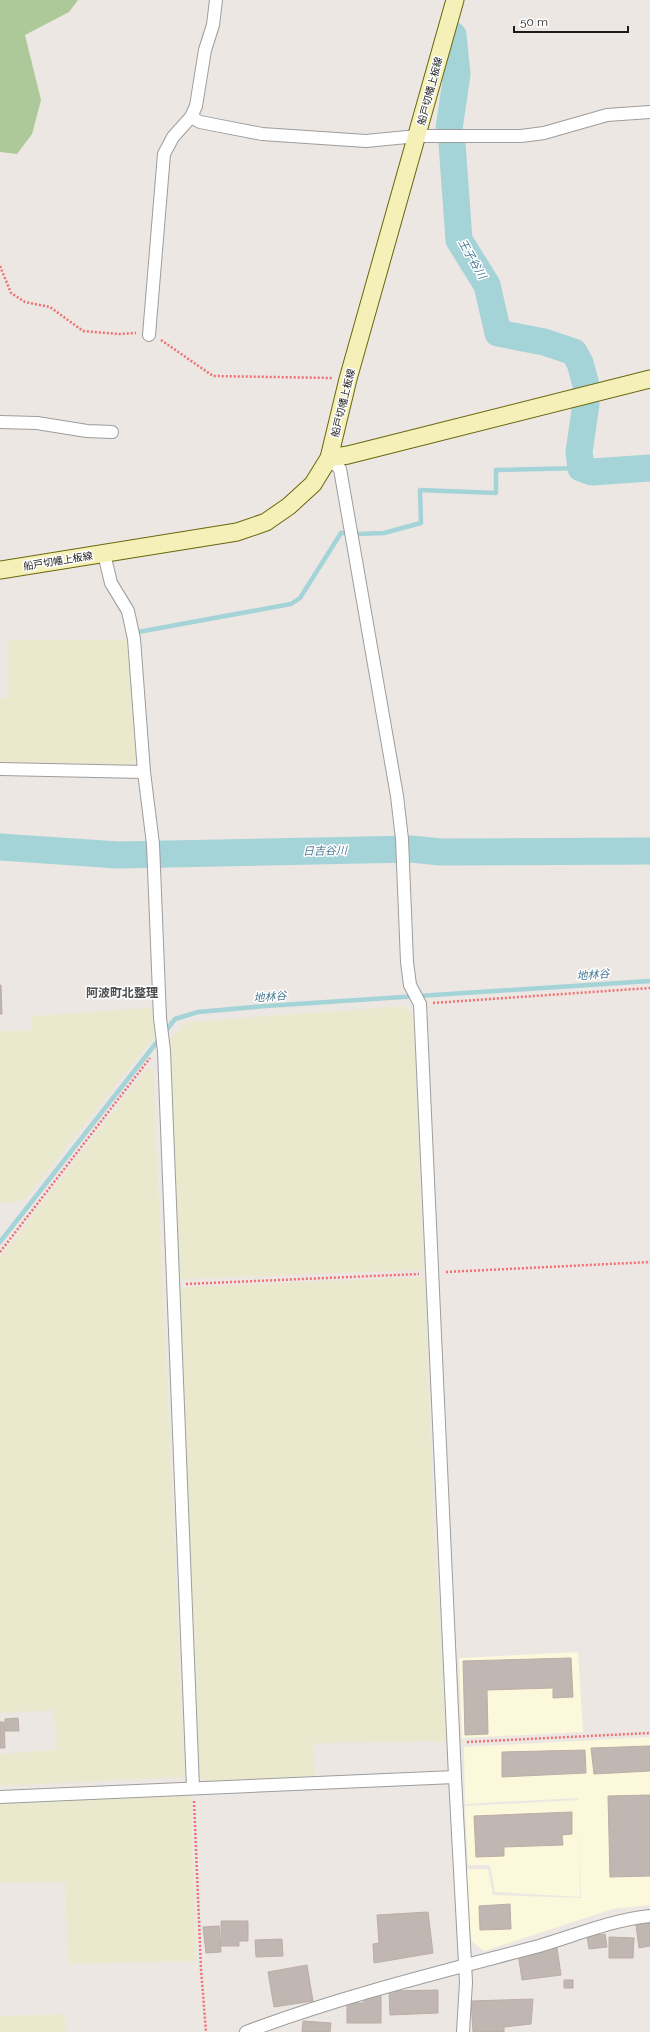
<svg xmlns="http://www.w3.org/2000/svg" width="650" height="2032" font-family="Raleway,'Noto Sans JP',sans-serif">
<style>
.education{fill:#fcf8db}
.farmland{fill:#eae9ce}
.forest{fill:#adc999}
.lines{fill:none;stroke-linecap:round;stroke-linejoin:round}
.stream{stroke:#a4d3d8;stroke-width:4.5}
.river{stroke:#a4d3d8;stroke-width:27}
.building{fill:#c0b6b2;stroke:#bdada5}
.street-casing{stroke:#9d9d9d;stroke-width:14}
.secondary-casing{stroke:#69670c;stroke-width:19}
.path{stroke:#f06f73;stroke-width:2.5;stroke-dasharray:2 2;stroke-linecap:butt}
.street{stroke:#fff;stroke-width:12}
.secondary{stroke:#f4f0b8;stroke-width:17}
.labels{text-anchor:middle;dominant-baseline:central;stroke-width:3;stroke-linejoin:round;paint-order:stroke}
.street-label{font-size:10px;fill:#1c1c1c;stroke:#fff}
.water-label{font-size:11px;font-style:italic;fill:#497995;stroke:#fff}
.quarter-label{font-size:12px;font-weight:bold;fill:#4f4f4f;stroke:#fff}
</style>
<rect width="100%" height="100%" fill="#ece7e2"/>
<g class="education">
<polygon points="578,1652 583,1732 462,1738 459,1658"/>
<polygon points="650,1737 650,1905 613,1909 484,1951 471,1941 466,1869 488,1869 493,1895 581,1898 579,1827 580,1897 495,1892 490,1865 468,1865 465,1806 578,1800 578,1798 465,1804 464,1747"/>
</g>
<g class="farmland">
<polygon points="7,640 129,640 136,759 130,766 0,765 0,698 8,698"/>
<polygon points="406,1006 413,1016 424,1270 178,1279 169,1040 187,1022"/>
<polygon points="151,1008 151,1013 155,1013 156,1031 151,1041 25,1199 15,1203 0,1203 0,1031 31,1030 31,1016"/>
<polygon points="148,1067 153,1070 185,1777 0,1786 0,1754 56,1750 54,1710 0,1713 0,1257"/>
<polygon points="425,1277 433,1512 447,1741 313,1743 315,1777 208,1784 198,1777 178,1295 185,1287"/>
<polygon points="191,1795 196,1961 68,1964 65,1882 0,1883 0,1803"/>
<polygon points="65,2014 66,2032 0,2032 0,2016"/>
</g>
<polygon class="forest" points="0,0 78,0 69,12 25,35 41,100 32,134 17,154 0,152"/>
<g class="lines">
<g class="stream">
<polyline points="358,534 384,533 421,523 420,490 496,493 496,470 581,468"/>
<polyline points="138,632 291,604 300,598 341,533 346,533"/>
<polyline points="0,1242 175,1019 198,1012 266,1006 650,981"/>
</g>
<g class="river">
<polyline points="449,129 457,74 453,35"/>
<polyline points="452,143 459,240 487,285 498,333 544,342 574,352 580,363 586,385"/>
<polyline points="586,404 579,452 581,468 592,472 650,468"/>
<polyline points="0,847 118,855 411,849 441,852 650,851"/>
</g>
</g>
<g class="building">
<polygon points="0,985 1,985 2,1014 0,1014"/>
<polygon points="571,1658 573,1697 553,1698 553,1688 487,1690 488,1734 465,1735 463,1661"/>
<polygon points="18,1718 19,1731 5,1731 5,1719"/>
<polygon points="0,1722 4,1722 5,1748 0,1748"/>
<polygon points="650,1746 650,1771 594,1774 591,1748"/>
<polygon points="585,1750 586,1773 502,1777 502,1752"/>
<polygon points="650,1795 650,1876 610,1877 608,1796"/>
<polygon points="572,1812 572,1834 562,1835 563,1845 504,1847 504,1856 476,1857 474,1816"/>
<polygon points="510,1904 511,1929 480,1930 479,1906"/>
<polygon points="428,1912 433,1953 374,1963 373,1944 379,1943 377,1915"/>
<polygon points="221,1921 248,1921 248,1941 239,1941 239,1946 221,1946"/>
<polygon points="650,1923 650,1946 639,1948 636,1925"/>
<polygon points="219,1926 221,1952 206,1953 203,1927"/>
<polygon points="605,1934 607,1947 589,1949 587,1936"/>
<polygon points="609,1937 634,1938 633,1958 609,1958"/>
<polygon points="282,1939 283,1956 256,1957 255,1940"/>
<polygon points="557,1948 561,1975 522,1980 518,1953"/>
<polygon points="307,1965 313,2001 274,2007 268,1972"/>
<rect x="564" y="1980" width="9" height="8"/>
<polygon points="438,1990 438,2013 390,2015 389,1991"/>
<polygon points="367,1995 381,1995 381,2023 347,2023 347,2003 363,2003"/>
<polygon points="533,1999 531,2024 504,2027 504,2032 473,2032 471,2001"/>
<polygon points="303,2021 331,2023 330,2032 302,2032"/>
</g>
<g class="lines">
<defs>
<g id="street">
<polyline points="191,117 200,122 262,134 366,141 417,136 521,136 544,133 607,115 650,112"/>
<polyline points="149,335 164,154 173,137 191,117 196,106 205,50 213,25 216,0"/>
<polyline points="0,422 37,423 87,431 112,432"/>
<polyline points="329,458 340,469 397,796 402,839 407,962 410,985 420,1004 455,1777 466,1982 463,2032"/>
<polyline points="104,554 111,583 128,611 134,639 144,772 153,844 160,1018 164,1051 193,1788"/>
<polyline points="0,769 144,772"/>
<polyline points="0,1797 455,1777"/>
<path d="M 246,2032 C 342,1996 441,1972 539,1946 C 576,1935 612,1920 650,1916"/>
</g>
<g id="secondary">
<polyline points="329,458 348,455 650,379"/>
<polyline points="0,570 237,532 266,522 289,506 313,484 329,458 348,379 455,0"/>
</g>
</defs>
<use href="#street" class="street-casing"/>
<use href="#secondary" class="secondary-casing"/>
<g class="path">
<polyline points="0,266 11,293 25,302 50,307 83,331 119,334 136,333"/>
<polyline points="161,340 213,376 333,378"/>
<polyline points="433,1003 650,988"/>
<polyline points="0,1252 150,1058"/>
<polyline points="446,1272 650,1262"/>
<polyline points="186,1284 419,1274"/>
<polyline points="467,1742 650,1733"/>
<polyline points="194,1801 201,1969 206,2032"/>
</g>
<use href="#street" class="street"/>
<use href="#secondary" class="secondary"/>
</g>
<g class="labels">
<g class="street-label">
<text transform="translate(430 91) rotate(-75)">船戸切幡上板線</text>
<text transform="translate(343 403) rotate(-76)">船戸切幡上板線</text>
<text transform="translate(58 561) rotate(-9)">船戸切幡上板線</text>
</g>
<g class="water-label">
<text transform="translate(472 259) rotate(60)">王子谷川</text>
<text transform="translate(325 851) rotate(-1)">日吉谷川</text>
<text transform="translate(593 975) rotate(-4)">地林谷</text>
<text transform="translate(270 997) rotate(-4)">地林谷</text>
</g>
<g class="quarter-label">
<text x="122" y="993">阿波町北整理</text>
</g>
</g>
<path d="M514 26v6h114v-6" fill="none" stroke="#1c1c1c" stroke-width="2"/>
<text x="520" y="26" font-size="12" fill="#1c1c1c" stroke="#ffffff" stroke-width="3" paint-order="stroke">50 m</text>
</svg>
